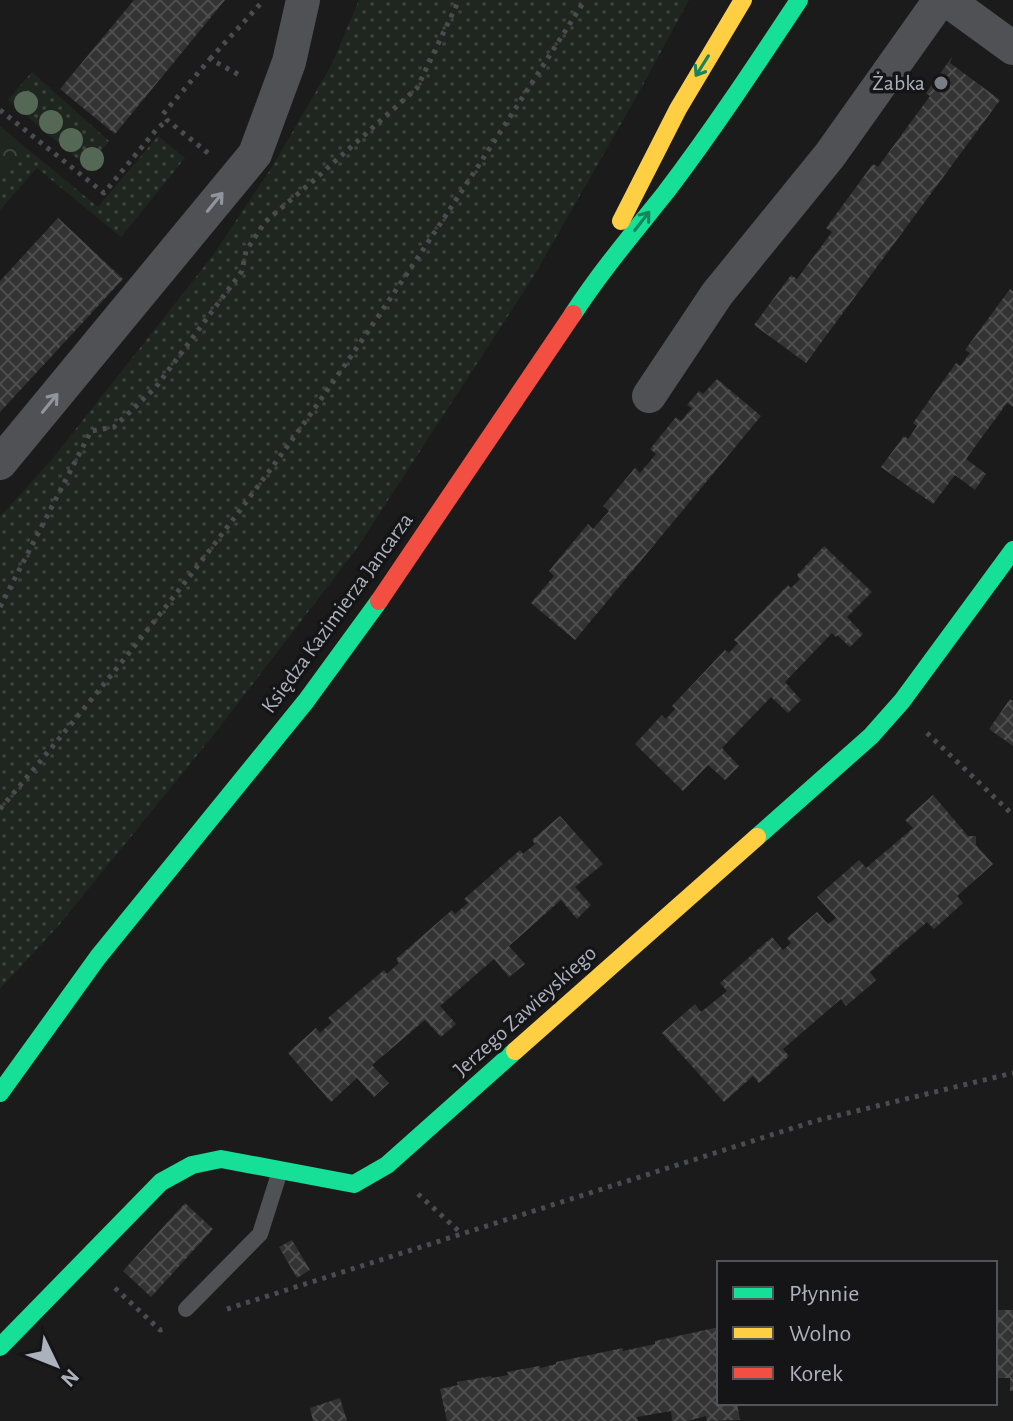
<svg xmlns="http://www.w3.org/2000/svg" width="1013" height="1421" font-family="'Alegreya Sans',sans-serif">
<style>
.grass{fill:url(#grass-dots)}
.forest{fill:url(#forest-crowns)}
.building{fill:url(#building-cross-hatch)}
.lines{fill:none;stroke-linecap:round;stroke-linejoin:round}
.path{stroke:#4b4c4f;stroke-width:5;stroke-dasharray:4 6;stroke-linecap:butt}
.lane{stroke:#4f5154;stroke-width:16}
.street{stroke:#4f5154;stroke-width:34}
.fast{stroke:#16e098;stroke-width:18}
.slow{stroke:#ffcf43;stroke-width:18}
.jam{stroke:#f24e42;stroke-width:18}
.tree{fill:#546855}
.oneway{stroke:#16855e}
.oneway2{stroke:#90959d}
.poi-dot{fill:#797d84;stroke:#151517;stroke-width:3}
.labels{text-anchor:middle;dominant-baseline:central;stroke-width:7;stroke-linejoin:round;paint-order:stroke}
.poi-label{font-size:22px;fill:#acb2bc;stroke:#151517;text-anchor:end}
.street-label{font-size:22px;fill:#acb2bc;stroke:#151517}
</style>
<defs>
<pattern id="grass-dots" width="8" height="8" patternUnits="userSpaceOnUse" patternTransform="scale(2)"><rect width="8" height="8" fill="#1f261f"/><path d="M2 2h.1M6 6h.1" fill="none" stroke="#3d433e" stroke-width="1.8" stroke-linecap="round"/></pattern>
<pattern id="forest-crowns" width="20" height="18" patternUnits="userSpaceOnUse" patternTransform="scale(2)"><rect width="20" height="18" fill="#1f261f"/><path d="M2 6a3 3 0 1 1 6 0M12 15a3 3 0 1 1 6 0" fill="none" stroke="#3d433e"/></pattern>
<pattern id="building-cross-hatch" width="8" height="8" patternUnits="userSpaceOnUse" patternTransform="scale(2)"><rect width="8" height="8" fill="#333"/><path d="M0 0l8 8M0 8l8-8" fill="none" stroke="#4e4e4f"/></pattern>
</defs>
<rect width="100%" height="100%" fill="#1b1b1b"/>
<g class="grass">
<polygon points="359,0 689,0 638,94 532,279 355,551 212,737 59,925 0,989 0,517 53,458 211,258 272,167 332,64"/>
<polygon points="32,72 109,141 87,167 8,100"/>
<polygon points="158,136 185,158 121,237 37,168 0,210 0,176 25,147 98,207"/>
</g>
<polygon class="forest" points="0,126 25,147 0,176"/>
<g class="building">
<polygon points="134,0 225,0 115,134 60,89"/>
<polygon points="952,57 950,63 1000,100 806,363 754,325 791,275 797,279 832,232 826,228 873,164 878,167 930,96 926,93"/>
<polygon points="58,218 123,279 0,412 0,281"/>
<polygon points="1010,289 1013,291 1013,407 1007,403 966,459 986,474 975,490 955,475 933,504 881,467 904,436 908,439 917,426 913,423 956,363 960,366 970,353 965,350"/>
<polygon points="717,379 761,416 575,640 531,603 554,576 549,571 588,524 593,529 609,511 603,506 635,468 640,473 656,454 650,449 676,417 681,421 692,408 687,405 699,391 703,394"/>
<polygon points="824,546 872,592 847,617 863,634 850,647 837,635 836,637 832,633 785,682 801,700 788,713 771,697 722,748 739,766 725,780 708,765 683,791 635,744 662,715 666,719 675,709 672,706 725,650 729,653 738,643 734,640 788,585 791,588 800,579 797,575"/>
<polygon points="1010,699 1013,701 1013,746 989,729"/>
<polygon points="933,795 968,836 976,836 976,845 993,864 957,896 963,903 934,929 927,922 870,972 876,980 846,1006 841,999 783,1049 789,1056 774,1070 759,1083 753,1076 724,1102 662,1033 695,1004 701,1012 727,991 720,983 772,937 783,950 791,943 787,938 817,912 828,924 836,918 817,897 859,860 866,868 913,828 905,820"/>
<polygon points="560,816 603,864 575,887 591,905 577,919 561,900 509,946 525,964 509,977 494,959 440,1006 456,1024 441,1037 425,1020 372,1065 389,1083 374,1097 357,1078 331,1102 288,1053 316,1028 320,1033 332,1022 328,1018 384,970 387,974 399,963 396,959 452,910 455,914 468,903 464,899 520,850 523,854 535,844 532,840"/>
<polygon points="185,1203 213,1229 151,1297 123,1271"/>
<polygon points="292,1240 310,1270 297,1278 279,1247"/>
<polygon points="995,1310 1013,1310 1013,1391 1010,1391 1010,1378 995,1378"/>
<polygon points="719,1327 719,1403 737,1403 740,1420 707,1421 706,1416 687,1421 672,1421 671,1411 637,1417 638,1421 447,1421 440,1389 458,1385 457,1382 491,1376 492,1378 508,1375 507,1372 539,1366 541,1368 556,1364 556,1362 623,1348 623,1351 655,1344 655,1341"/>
<polygon points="340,1398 347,1421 313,1421 310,1408"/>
</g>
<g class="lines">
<g class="path">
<polyline points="210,59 263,1"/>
<polyline points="0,110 104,193 156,130 167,120"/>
<polyline points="208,153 167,120 163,114 210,59 243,77"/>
<polyline points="0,607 91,431 114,427 156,387 242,271 246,251 265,222 314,180 417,88 459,0"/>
<polyline points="927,733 1013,815"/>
<path d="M 0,809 C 107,683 211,553 307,419 C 404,282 495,141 585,0"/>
<polyline points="418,1194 461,1233"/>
<polyline points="115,1288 160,1330 168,1328"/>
<polyline points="227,1309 815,1121 1013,1073"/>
</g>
<polyline class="lane" points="186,1309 260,1234 280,1171"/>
<g class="street">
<polyline points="947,0 1013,48"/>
<polyline points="649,396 717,294 830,155 940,0"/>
<polyline points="0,463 255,154 289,62 303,0"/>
</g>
<g class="fast">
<path d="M 573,314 C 601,271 634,232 666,192 C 713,130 756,65 799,0"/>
<polyline points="757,837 871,736 902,701 1013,550"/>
<polyline points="0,1093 98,957 306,701 379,601"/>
<polyline points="0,1347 161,1182 192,1165 221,1159 354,1184 387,1165 515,1051"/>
</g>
<g class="slow">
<polyline points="621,221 678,109 743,0"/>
<polyline points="515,1051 757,837"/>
</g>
<polyline class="jam" points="379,601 573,314"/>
</g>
<g class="tree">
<circle cx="26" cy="103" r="12"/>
<circle cx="51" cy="122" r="12"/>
<circle cx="71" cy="140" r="12"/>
<circle cx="92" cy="159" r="12"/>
</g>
<defs><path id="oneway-shaft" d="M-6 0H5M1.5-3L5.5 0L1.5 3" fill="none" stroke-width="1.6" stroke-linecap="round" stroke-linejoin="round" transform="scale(2)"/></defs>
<g class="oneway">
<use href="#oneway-shaft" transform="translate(702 66) rotate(122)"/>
<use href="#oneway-shaft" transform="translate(642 221) rotate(-52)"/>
</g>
<g class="oneway2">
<use href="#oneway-shaft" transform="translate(215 202) rotate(-51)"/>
<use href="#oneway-shaft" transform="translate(50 403) rotate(-51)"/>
</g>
<circle class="poi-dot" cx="941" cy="83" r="8"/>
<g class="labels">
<g class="poi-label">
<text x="925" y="83">Żabka</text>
</g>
<g class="street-label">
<text transform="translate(337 613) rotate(-54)">Księdza Kazimierza Jancarza</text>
<text transform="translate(525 1011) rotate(-42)">Jerzego Zawieyskiego</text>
</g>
</g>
<rect x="717" y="1261" width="280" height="144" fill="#151517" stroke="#515459" stroke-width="2"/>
<rect x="733" y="1287" width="40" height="12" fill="#16e098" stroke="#515459" stroke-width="2"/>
<text x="789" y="1301" font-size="24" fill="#acb2bc">Płynnie</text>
<rect x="733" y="1327" width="40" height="12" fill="#ffcf43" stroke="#515459" stroke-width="2"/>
<text x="789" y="1341" font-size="24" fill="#acb2bc">Wolno</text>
<rect x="733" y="1367" width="40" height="12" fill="#f24e42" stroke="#515459" stroke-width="2"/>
<text x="789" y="1381" font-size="24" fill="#acb2bc">Korek</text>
<g transform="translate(56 1365) rotate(133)" stroke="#151517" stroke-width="6" paint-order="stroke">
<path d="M0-6L14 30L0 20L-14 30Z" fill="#acb2bc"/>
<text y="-12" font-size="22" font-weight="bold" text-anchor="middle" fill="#acb2bc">N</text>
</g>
</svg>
